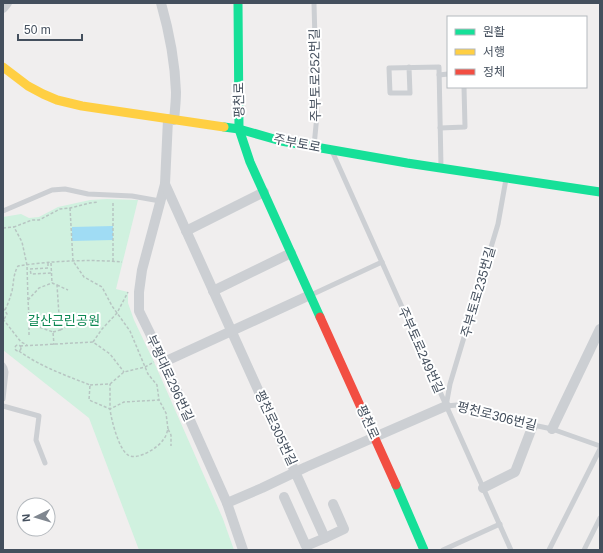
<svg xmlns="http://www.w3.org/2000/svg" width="603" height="553" font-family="Helvetica,'Noto Sans KR',sans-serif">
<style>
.green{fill:#d0f1df}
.water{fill:#a0dcf4}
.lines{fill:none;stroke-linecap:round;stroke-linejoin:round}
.path{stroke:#b7c5c2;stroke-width:1.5;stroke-dasharray:3 2;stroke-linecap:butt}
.lane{stroke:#cccfd3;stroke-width:5}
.street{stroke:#cccfd3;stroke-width:10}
.fast{stroke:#16e098;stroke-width:9}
.slow{stroke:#ffcf43;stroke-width:9}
.jam{stroke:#f24e42;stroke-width:9}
.labels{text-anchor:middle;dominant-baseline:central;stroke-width:4;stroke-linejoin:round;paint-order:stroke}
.street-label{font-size:13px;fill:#444f5d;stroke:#fff}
.park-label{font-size:13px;fill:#0b8852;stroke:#fff}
</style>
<rect width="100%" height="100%" fill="#f0eeee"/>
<polygon class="green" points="107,199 138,200 116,289 128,292 128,303 134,320 154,362 187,437 223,519 234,550 139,550 89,418 3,350 3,217 21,214 29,218 39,217 58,207 90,200"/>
<polygon class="water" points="113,226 113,240 72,241 72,227"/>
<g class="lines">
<g class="path">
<polyline points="70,208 73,261 84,277 102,287 112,306 130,331 148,374 157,385 159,400"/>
<polyline points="3,228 14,227"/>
<polyline points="113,261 113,202"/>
<polyline points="48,263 48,268 30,269 31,274 51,273"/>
<polyline points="51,263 52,283"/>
<polyline points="57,285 68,290"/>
<polyline points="28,300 27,265 22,242 14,227 32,220 39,220 60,209 70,208 90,203 98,202"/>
<polyline points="3,308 7,314 3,321"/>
<path d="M 5,310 C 8,304 10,298 12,291 C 14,281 13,275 18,266 C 50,261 90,259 122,262"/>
<polyline points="29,317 29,337"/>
<polyline points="3,319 21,342 27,345"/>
<polyline points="60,330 71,325"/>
<polyline points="53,332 60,330 57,285 52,283 39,288 28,300 29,317 39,327 53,332 54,345"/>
<polyline points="93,342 102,329 117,313 128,292"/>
<circle cx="18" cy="348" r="3"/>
<polyline points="20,346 93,342 110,354 124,372"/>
<path d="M 19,351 C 41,367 65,375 90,385 L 89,400 L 110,409 L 110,384"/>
<polyline points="90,385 110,384 124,372 145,367 154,362"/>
<path d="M 168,429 L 166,413 L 159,400 L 124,402 L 110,409 C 111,419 119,450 128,455 C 137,461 158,448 163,440 C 166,437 167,432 168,429 L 171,435 L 171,446"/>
</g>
<g class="lane">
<polyline points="314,3 317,115 314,146"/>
<polyline points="409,67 410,93 390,93 389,68 439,67 441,167"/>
<polyline points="439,75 448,74"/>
<polyline points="440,128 465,127 464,87"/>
<polyline points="332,151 511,550"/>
<polyline points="506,179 498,224 450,384 446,406 457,405 533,425 552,429 600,446"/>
<polyline points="3,211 52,190 65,189 88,194 132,196 160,201"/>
<polyline points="311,295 382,262"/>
<polyline points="3,365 5,368 6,372 3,399"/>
<polyline points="3,406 39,416 36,440 45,463"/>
<polyline points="443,550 500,524"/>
<polyline points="549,550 600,449"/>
<polyline points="584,550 600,518"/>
</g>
<g class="street">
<path d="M 161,3 C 169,31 175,62 176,92 C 176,101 175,110 174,120"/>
<polyline points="3,8 7,3"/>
<polyline points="168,119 165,184 142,270 139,292 139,311 164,362 227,503 243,550"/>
<polyline points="165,184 325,538 306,546 284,497"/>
<polyline points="186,231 264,192"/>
<polyline points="213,291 291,253"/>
<polyline points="164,362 310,295"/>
<polyline points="552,429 600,329"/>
<polyline points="483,488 515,472 533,425"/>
<polyline points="227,503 262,488 306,467 446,406"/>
<polyline points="325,538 344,529 333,504"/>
</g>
<g class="fast">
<polyline points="238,3 239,129 250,162 320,317"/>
<polyline points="224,127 239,129 281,141 407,163 600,192"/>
<polyline points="396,485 424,550"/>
</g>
<polyline class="slow" points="3,67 28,86 43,94 57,100 82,106 224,127"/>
<polyline class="jam" points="320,317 396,485"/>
</g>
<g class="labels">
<g class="street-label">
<text transform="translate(315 75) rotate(-91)">주부토로252번길</text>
<text transform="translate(239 100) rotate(-91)">평천로</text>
<text transform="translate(297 143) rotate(11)">주부토로</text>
<text transform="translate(478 292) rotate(-74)">주부토로235번길</text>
<text transform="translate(421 350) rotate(66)">주부토로249번길</text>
<text transform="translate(170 378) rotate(65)">부평대로296번길</text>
<text transform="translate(497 416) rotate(14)">평천로306번길</text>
<text transform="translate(368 422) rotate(66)">평천로</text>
<text transform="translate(276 428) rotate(65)">평천로305번길</text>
</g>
<g class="park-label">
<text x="64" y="320">갈산근린공원</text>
</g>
</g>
<rect width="603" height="553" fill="none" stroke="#444f5d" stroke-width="8"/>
<rect x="447" y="16" width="140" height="72" fill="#ffffff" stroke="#b4b9be"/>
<rect x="455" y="29" width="20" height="6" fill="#16e098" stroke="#b4b9be"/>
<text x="483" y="36" font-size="12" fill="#444f5d">원활</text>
<rect x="455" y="49" width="20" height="6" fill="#ffcf43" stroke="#b4b9be"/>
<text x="483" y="56" font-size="12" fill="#444f5d">서행</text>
<rect x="455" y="69" width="20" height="6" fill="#f24e42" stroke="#b4b9be"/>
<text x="483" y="76" font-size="12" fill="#444f5d">정체</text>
<g transform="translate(36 517) rotate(265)"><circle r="19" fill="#ffffff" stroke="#b4b9be"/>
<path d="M0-3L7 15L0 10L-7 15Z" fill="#808790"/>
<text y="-6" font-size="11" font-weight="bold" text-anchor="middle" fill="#444f5d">N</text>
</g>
<path d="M18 34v6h64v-6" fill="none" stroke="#444f5d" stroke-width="2"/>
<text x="24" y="34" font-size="12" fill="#444f5d" stroke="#ffffff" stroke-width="3" paint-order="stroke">50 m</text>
</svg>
